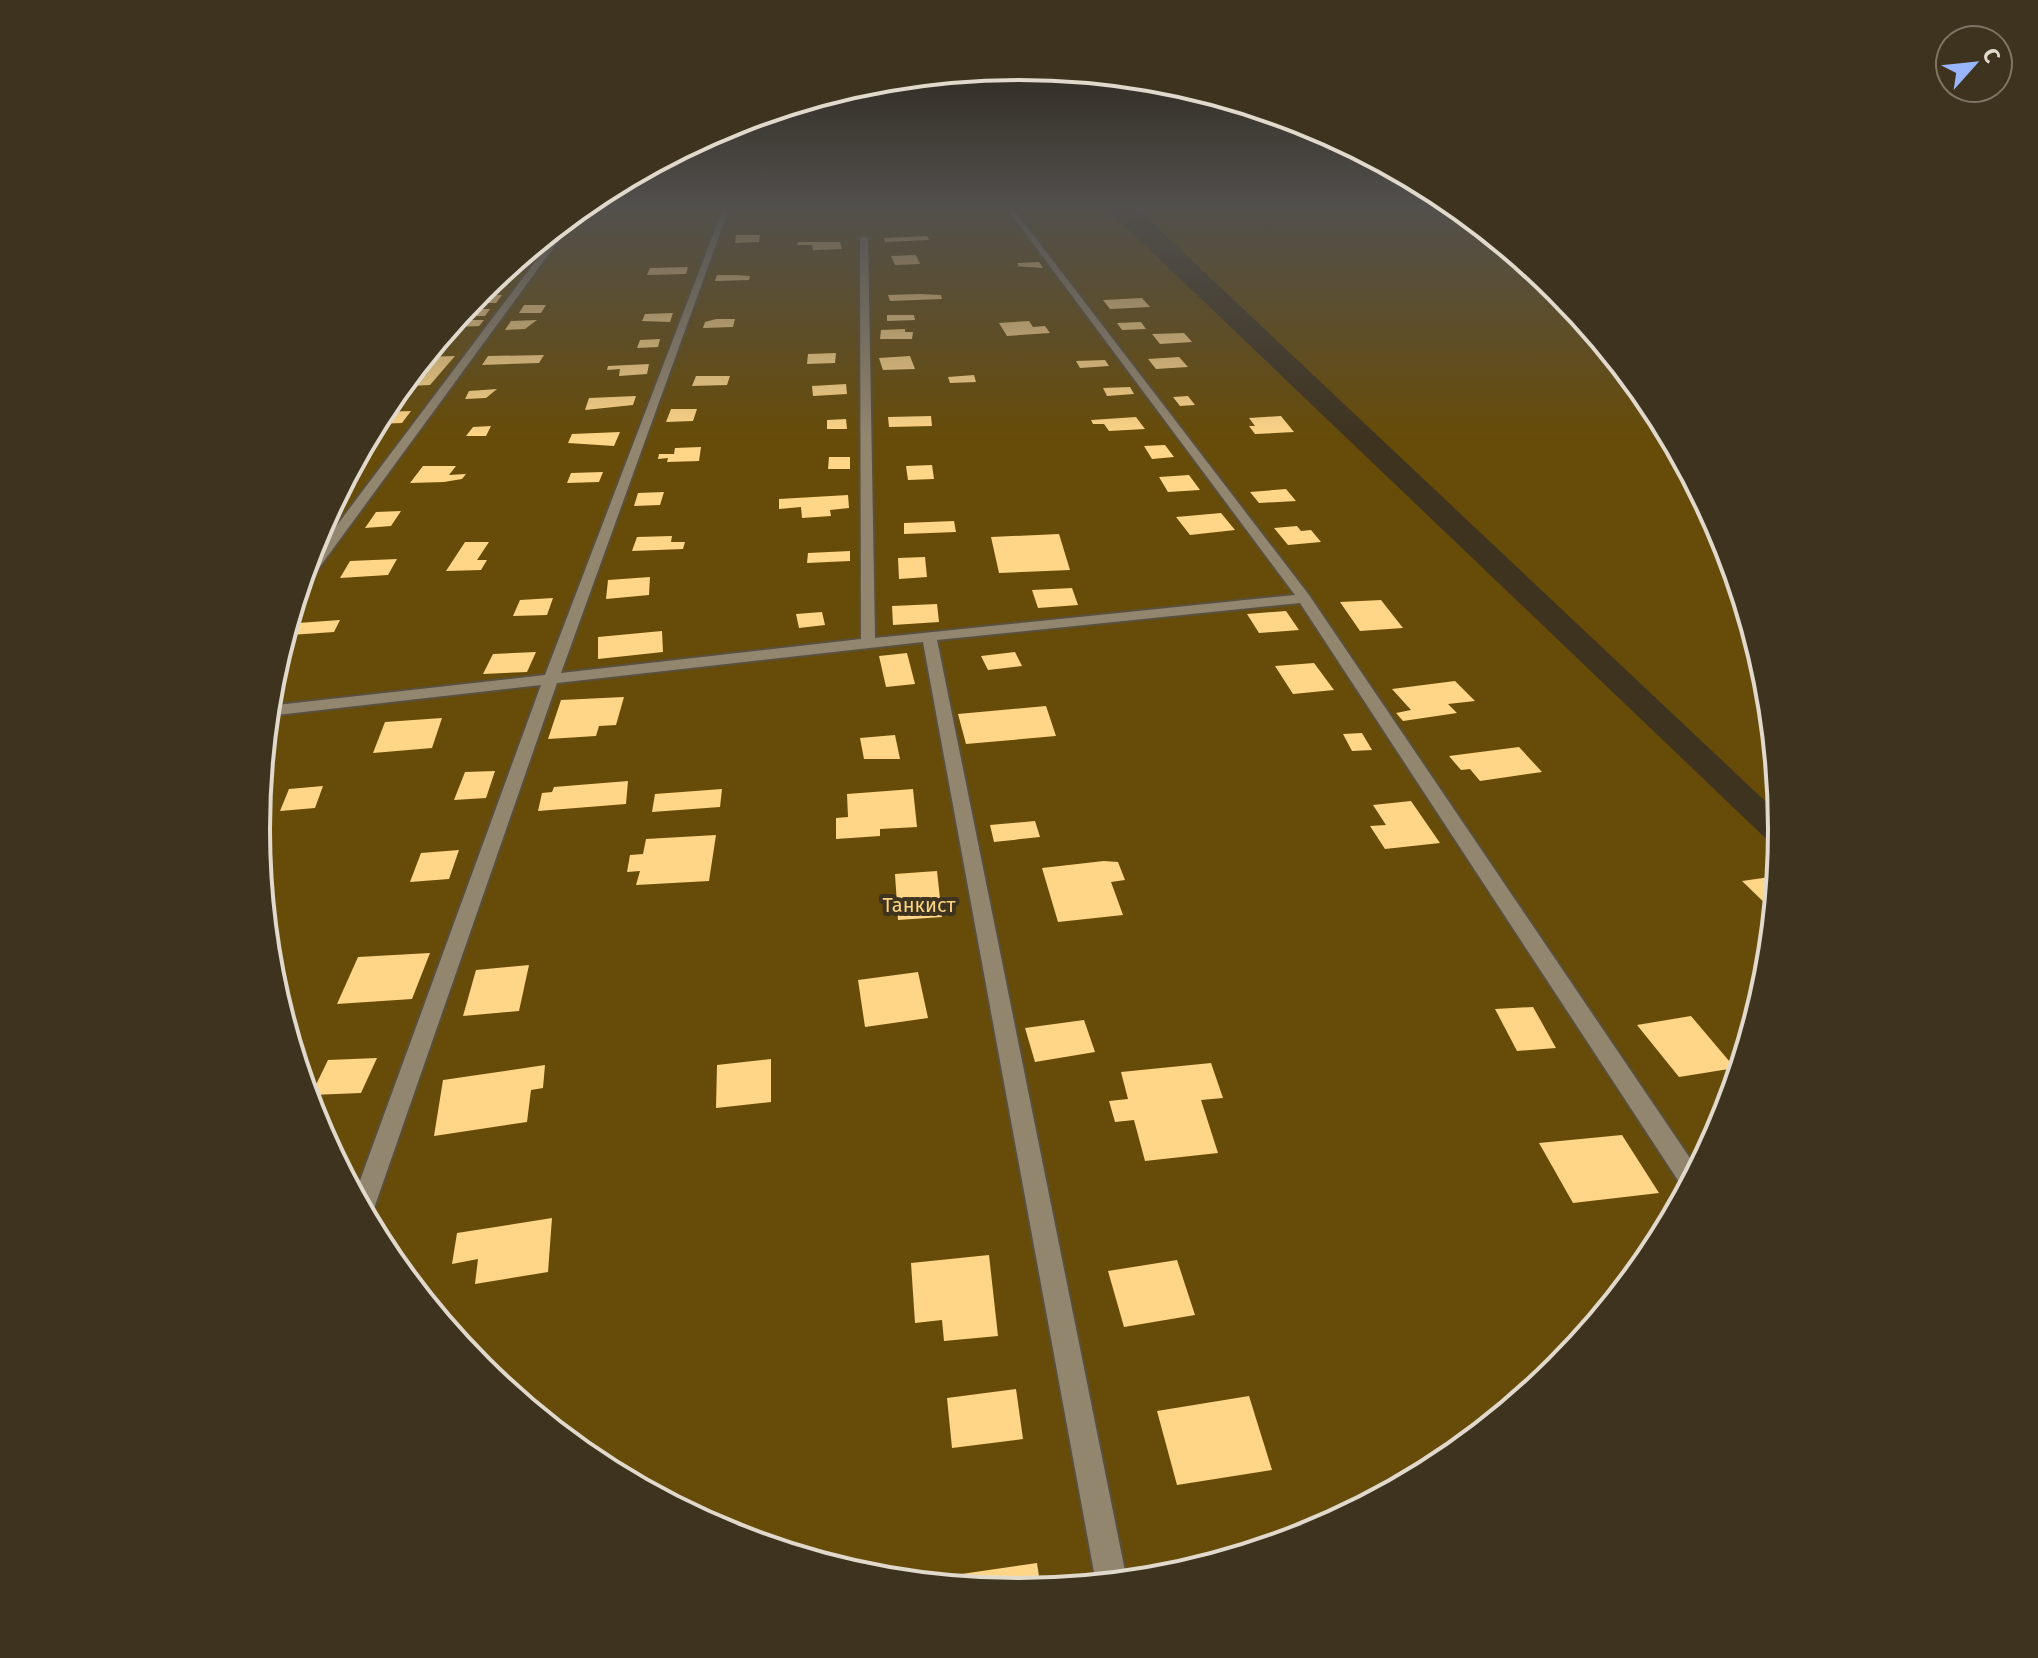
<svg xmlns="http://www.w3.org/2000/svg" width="2038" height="1658" font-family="'Fira Sans',sans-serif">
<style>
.green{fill:#674c09}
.building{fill:#ffd687}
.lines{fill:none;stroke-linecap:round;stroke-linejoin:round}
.service-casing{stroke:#59503d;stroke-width:4}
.service{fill:#93866f;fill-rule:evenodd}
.labels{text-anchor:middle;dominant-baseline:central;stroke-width:8;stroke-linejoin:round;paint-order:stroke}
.park-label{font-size:20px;fill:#fcd381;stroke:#3e331f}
.rim{fill:none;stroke:#e0d9cc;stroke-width:4}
</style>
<rect width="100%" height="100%" fill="#3e331f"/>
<g class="green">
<polygon points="582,206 1104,206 1780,852 1767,978 1724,1121 1653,1253 1558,1369 1443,1464 1311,1534 1167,1577 1019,1592 870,1577 727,1534 595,1463 479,1368 384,1253 314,1121 271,977 256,829 271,680 314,537 385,405 480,289"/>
<polygon points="1134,206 1456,206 1559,290 1654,405 1724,537 1767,681 1781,816"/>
</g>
<g class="building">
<polygon points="736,235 760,235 759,242 735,243"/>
<polygon points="927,236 929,240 885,242 884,238"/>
<polygon points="797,242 840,242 842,249 813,250 812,245 798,245"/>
<polygon points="916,255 920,264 895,265 891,256"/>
<polygon points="1039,262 1043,268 1014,266 1019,266 1017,263"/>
<polygon points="688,267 686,274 647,275 650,268"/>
<polygon points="717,275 735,275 750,276 749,280 715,281"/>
<polygon points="919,294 941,295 942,299 890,301 888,295"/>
<polygon points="484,295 502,295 496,303 477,303"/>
<polygon points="1142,298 1150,307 1110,309 1103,300"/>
<polygon points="524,305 546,305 541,313 519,313"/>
<polygon points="469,309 490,309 485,316 463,316"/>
<polygon points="673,313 670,322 642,321 645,314"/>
<polygon points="887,315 914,315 915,320 887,321"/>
<polygon points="716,319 735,319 733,327 703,328 705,322"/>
<polygon points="458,320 484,320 479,326 453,327"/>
<polygon points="537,320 525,329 505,330 511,321"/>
<polygon points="1029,321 1033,327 1045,326 1050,333 1007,336 999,323"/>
<polygon points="1141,322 1146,329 1122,330 1117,323"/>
<polygon points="905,329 905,332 913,332 912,339 880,339 881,330"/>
<polygon points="1184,333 1192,342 1160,344 1152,334"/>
<polygon points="660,339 658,347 637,348 640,340"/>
<polygon points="836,353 835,363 807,364 808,354"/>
<polygon points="544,355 539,363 482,365 488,356"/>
<polygon points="455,356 430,385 409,386 420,373 410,374 424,357"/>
<polygon points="910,356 915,369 883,370 879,358"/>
<polygon points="1179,357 1188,367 1156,369 1148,359"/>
<polygon points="1105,360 1109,366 1080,368 1076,361"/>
<polygon points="649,364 647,374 619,376 620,369 607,370 608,366"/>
<polygon points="974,375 976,382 950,383 948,377"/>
<polygon points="696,376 730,376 727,385 692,386"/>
<polygon points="846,384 847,394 813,396 812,386"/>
<polygon points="1130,387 1134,394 1107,396 1103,388"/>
<polygon points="497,389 486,398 465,399 469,391"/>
<polygon points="636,396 633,405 585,410 589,398"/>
<polygon points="1188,396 1195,405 1180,406 1173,397"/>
<polygon points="671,409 697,409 693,421 666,422"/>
<polygon points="411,411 402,423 375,424 381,412"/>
<polygon points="931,416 932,426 889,427 888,417"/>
<polygon points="1281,416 1294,432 1255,434 1249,426 1255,426 1249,418"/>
<polygon points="1136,417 1145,429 1109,431 1104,424 1093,424 1091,420"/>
<polygon points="846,419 847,429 827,429 827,420"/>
<polygon points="491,426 486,436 466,436 473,427"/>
<polygon points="620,432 614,446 568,443 572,434"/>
<polygon points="1165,445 1174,457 1152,459 1144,446"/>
<polygon points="701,447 699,461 667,462 668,458 658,459 659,454 674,454 675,448"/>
<polygon points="829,457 850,457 850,469 828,469"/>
<polygon points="932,465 934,479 908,480 906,466"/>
<polygon points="423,466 456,466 449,475 466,474 462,479 444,482 410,483"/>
<polygon points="603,472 599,482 567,483 571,473"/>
<polygon points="1189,475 1200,490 1168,492 1159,477"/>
<polygon points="1286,489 1296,501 1259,503 1250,492"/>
<polygon points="664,492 660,505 634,506 638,493"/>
<polygon points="848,495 849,508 830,510 831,516 802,518 801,507 779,509 779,499"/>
<polygon points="401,511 391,526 365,528 376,512"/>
<polygon points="1221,513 1235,530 1190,535 1176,517"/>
<polygon points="954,521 956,532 904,534 904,523"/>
<polygon points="1297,526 1301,531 1311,530 1321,542 1288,545 1274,528"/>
<polygon points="1059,534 1070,570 999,573 991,537"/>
<polygon points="672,536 671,542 685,542 683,549 632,551 637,537"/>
<polygon points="465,542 489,542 477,560 487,560 481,570 446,571"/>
<polygon points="850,551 850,561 807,563 808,553"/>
<polygon points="925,557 927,577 899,579 898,558"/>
<polygon points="397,559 388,575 340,578 350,561"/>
<polygon points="650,577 649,595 606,599 608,580"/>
<polygon points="1072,588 1078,605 1038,608 1032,590"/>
<polygon points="553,598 547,615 513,616 520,600"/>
<polygon points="1381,600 1403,628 1360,631 1340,602"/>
<polygon points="937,604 939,622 893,625 892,606"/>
<polygon points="1286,611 1299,630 1259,633 1247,614"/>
<polygon points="822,612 825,625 799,628 796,614"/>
<polygon points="340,620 334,632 290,635 298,623"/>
<polygon points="662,631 663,652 598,659 598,637"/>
<polygon points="536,652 527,672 483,674 493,654"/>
<polygon points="1015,652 1022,666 988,670 981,656"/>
<polygon points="907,653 915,684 886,687 879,656"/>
<polygon points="1314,663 1334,690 1293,694 1275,666"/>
<polygon points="1455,681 1475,701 1448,704 1457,713 1403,721 1396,713 1411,710 1392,689"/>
<polygon points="624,697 616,725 599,726 596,736 548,739 561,700"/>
<polygon points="1046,706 1056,736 966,744 958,714"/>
<polygon points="442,718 432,748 373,753 385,722"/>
<polygon points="1362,733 1372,750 1352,751 1343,734"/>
<polygon points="895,735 900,759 864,759 860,738"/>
<polygon points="1519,747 1542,772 1480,781 1470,769 1461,770 1449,756"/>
<polygon points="495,771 486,798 454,800 465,772"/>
<polygon points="628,781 626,804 538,811 542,793 552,792 554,787"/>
<polygon points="323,786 315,808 280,811 289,789"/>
<polygon points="722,789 720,807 652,812 655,794"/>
<polygon points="913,789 917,827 880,829 880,836 836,839 836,818 848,817 847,794"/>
<polygon points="1411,801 1440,843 1385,849 1370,826 1386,825 1373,805"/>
<polygon points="1035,821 1040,837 994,842 990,825"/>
<polygon points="716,835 709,881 636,885 640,871 627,872 630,855 643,854 646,839"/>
<polygon points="459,850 449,879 410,882 421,853"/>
<polygon points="1104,861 1118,862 1125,880 1111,882 1123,915 1058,922 1042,868"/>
<polygon points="937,871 942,917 898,920 895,874"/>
<polygon points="1777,876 1774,912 1742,881"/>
<polygon points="430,953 412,999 337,1004 358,957"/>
<polygon points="529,965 519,1011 463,1016 476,970"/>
<polygon points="918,972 928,1018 865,1027 858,980"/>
<polygon points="1533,1007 1556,1048 1517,1051 1495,1009"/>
<polygon points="1691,1016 1735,1068 1679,1077 1637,1025"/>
<polygon points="1084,1020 1095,1052 1035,1062 1025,1028"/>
<polygon points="377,1058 361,1093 311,1095 328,1060"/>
<polygon points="771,1059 771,1102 716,1108 717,1065"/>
<polygon points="1211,1063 1223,1098 1201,1100 1218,1153 1145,1161 1134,1120 1115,1122 1109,1101 1128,1099 1121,1072"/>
<polygon points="545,1065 543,1088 531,1090 527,1122 434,1136 443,1080"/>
<polygon points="1622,1135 1659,1193 1573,1203 1539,1143"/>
<polygon points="552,1218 548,1272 475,1284 478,1259 452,1264 457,1233"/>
<polygon points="989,1255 998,1336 944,1341 942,1320 915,1323 911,1263"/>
<polygon points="1177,1260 1195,1315 1124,1327 1108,1271"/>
<polygon points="1016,1389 1023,1439 952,1448 947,1398"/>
<polygon points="1249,1396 1272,1470 1177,1485 1157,1411"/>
<polygon points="1037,1563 1041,1590 1019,1592 935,1584 934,1578"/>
</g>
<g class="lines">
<defs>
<g id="service">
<polygon points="582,206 584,206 305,587 299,588 304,569 571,214"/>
<polygon points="724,206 730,206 561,673 861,639 860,238 864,236 868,238 875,638 1295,595 1005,206 1011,206 1309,595 1698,1170 1687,1189 1683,1188 1300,603 937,640 1127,1581 1096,1583 923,642 557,683 371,1217 366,1219 354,1197 541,685 268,716 268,706 545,675"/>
</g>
</defs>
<use href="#service" class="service-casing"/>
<use href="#service" class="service"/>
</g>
<linearGradient id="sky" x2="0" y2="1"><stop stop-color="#221c11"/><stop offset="0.47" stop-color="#52504d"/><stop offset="1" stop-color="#52504d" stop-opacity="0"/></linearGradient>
<rect width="2038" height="438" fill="url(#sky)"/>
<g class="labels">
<g class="park-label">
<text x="919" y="905">Танкист</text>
</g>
</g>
<path d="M0 0H2038V1658H0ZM270 829a749 749 0 1 1 1498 0a749 749 0 1 1-1498 0Z" fill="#3e331f" fill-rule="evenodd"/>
<path class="rim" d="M270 829a749 749 0 1 1 1498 0a749 749 0 1 1-1498 0Z"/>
<g transform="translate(1974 64) rotate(63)"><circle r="38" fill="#3e331f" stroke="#7f7564" stroke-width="2"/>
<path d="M0-6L14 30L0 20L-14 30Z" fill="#98b5fd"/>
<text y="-12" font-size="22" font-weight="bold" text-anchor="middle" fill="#e0d9cc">С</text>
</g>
</svg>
